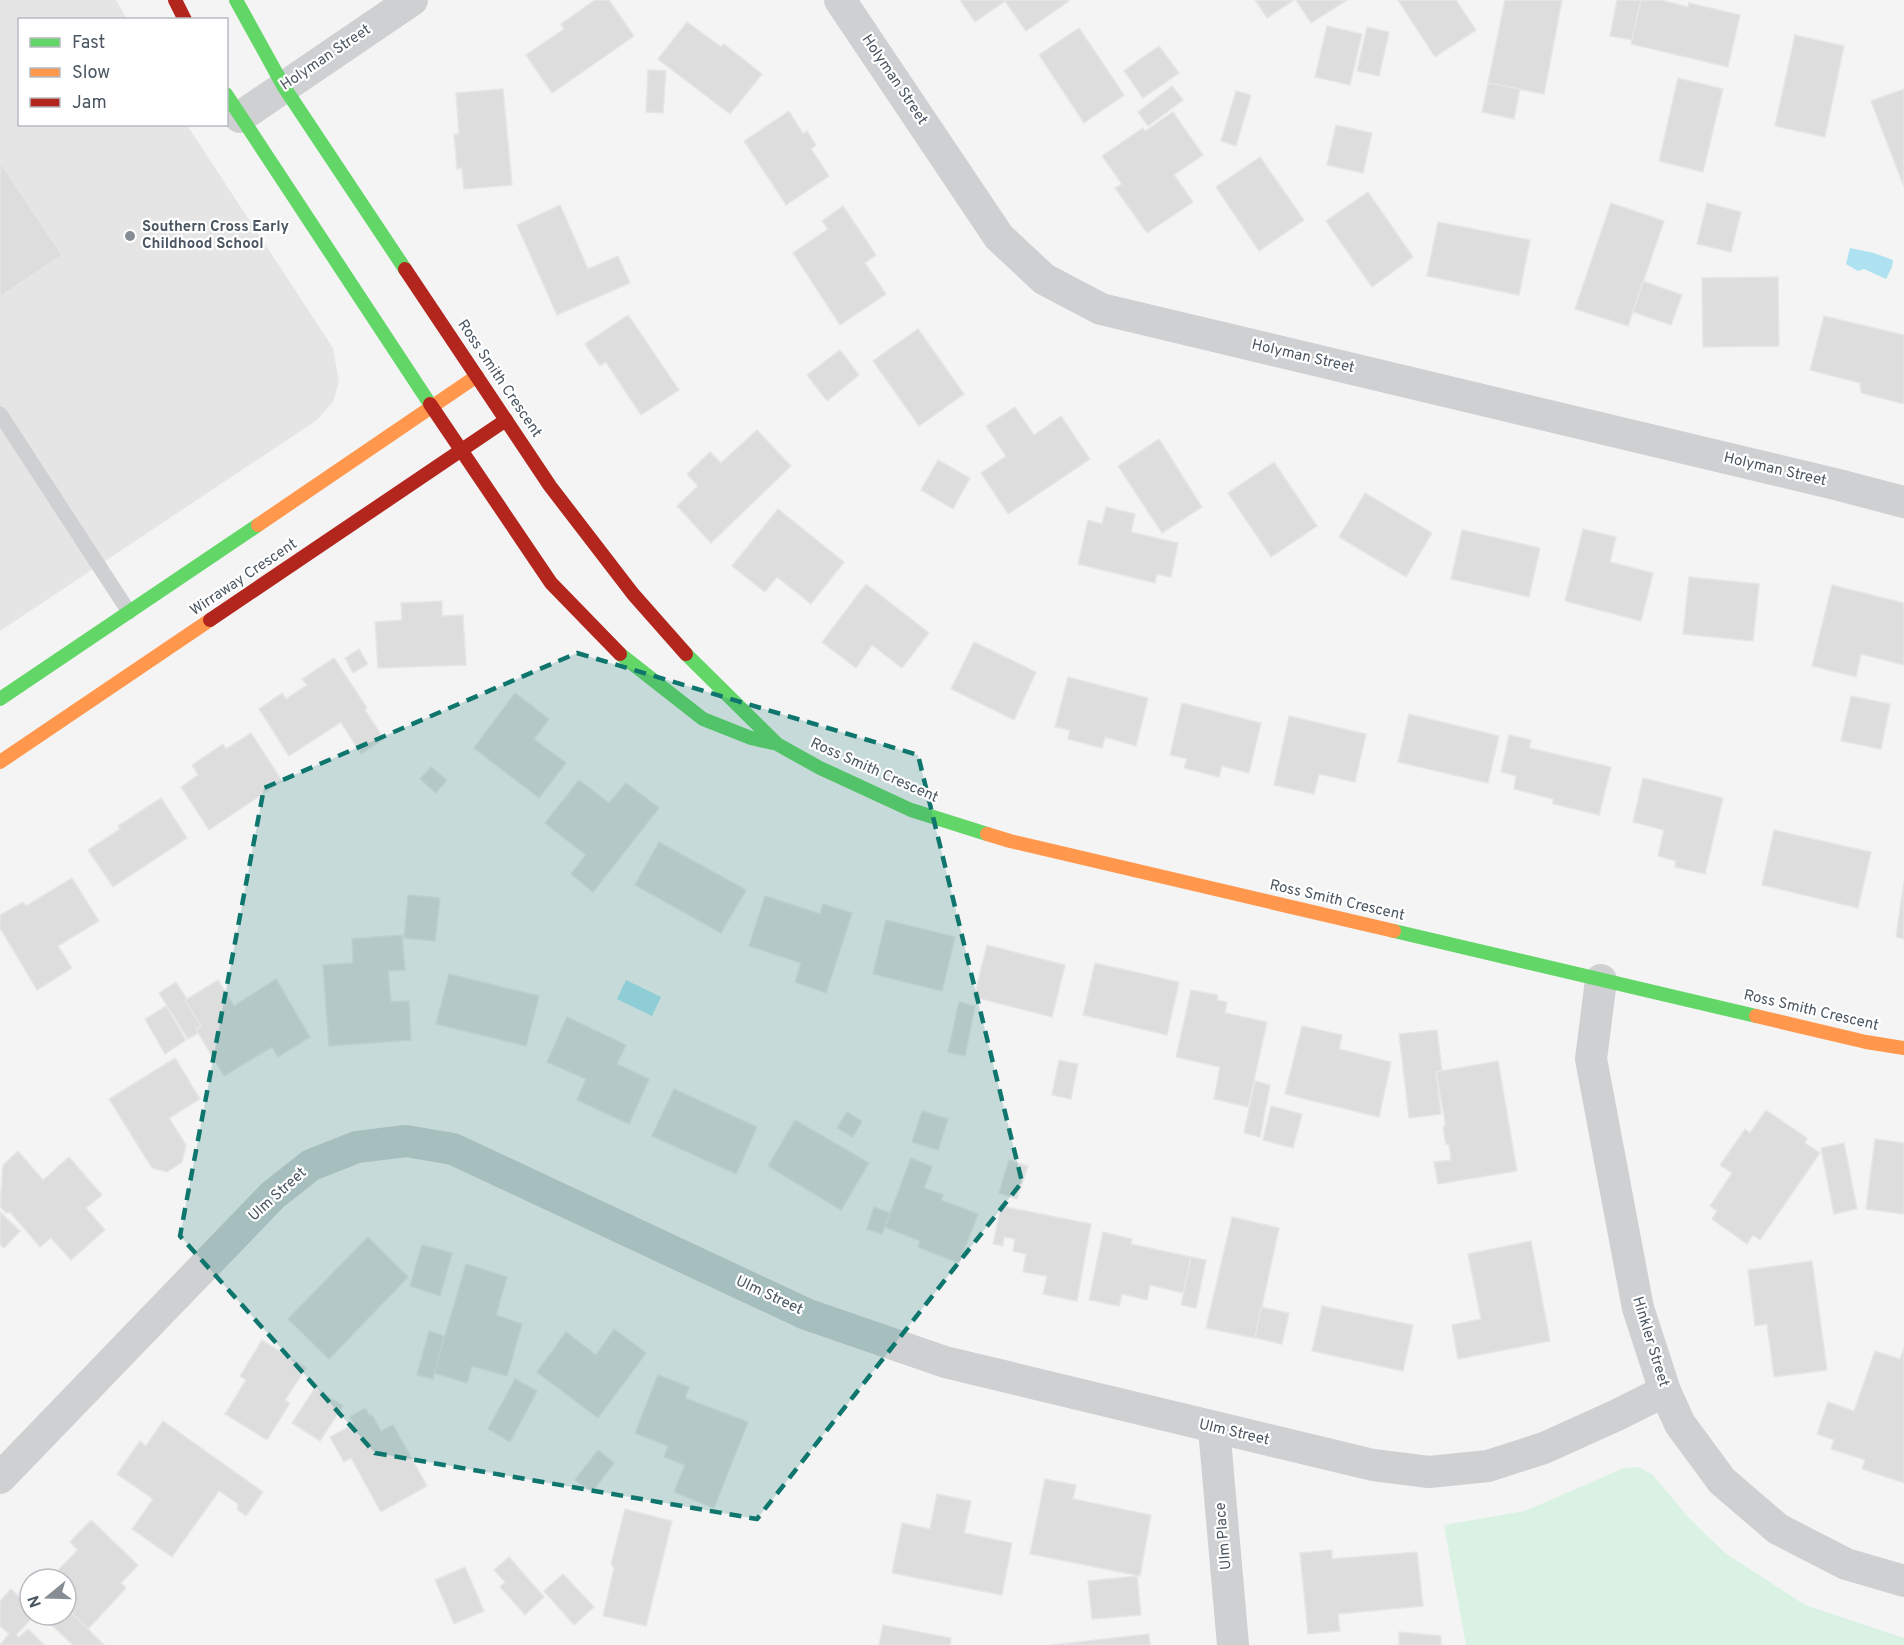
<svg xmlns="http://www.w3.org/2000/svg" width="1904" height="1645" font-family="Overpass,sans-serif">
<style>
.education{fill:#e6e5e6}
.green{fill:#d9f2e3}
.water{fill:#aee2f0}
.building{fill:#ddddde;stroke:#e5e6e7;stroke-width:1.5}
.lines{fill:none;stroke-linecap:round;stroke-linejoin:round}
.lane{stroke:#ced0d2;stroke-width:15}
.street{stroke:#ced0d2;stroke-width:32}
.fast{stroke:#63d668;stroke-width:14}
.slow{stroke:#ff974d;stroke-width:14}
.jam{stroke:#b3261e;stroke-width:14}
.marked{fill:#0f766e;fill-opacity:0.2;stroke:#0f766e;stroke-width:4.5;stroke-dasharray:12 8;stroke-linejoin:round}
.poi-dot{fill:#868d94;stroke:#fff;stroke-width:2}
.labels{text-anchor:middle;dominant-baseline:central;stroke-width:4.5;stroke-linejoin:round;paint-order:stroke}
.street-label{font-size:15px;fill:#4a5661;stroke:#fff}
.poi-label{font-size:15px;font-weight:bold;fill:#4a5661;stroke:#fff;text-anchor:start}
</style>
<rect width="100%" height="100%" fill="#f4f4f4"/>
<polygon class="education" points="0,0 116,0 127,19 20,20 20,124 187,125 333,348 339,382 333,402 317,420 0,631"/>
<polygon class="green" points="1638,1467 1653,1475 1688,1517 1725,1553 1805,1605 1904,1638 1904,1645 1466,1645 1444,1525 1525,1511 1624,1468"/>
<g class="water">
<polygon points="1850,248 1874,253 1893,260 1892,267 1886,279 1864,269 1858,271 1846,264"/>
<polygon points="626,980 661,997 652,1016 617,999"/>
</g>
<g class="building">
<polygon points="595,0 609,0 634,36 552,93 526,55 564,29 561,24"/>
<polygon points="960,0 1068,0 1069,1 1026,31 1005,1 975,22"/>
<polygon points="1255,0 1294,0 1267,18"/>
<polygon points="1296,0 1347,0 1311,23"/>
<polygon points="1398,0 1456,0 1476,30 1435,57"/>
<polygon points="1505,0 1562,0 1544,94 1488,83"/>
<polygon points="1617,0 1641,0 1632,40 1610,36"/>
<polygon points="1641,0 1661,0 1688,7 1689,3 1740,15 1728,67 1631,44"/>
<polygon points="687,22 721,47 724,44 762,74 730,114 658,59"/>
<polygon points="1327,26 1362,34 1350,85 1315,77"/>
<polygon points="1367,27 1389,32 1379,76 1357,71"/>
<polygon points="1079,28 1124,95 1084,123 1039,55"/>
<polygon points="1795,35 1844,46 1825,137 1775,126"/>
<polygon points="1159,46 1179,73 1143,98 1124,71"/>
<polygon points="648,70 666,71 663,113 646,112"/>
<polygon points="1678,78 1723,89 1703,172 1659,161"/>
<polygon points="1488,83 1520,89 1514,119 1482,112"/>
<polygon points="1172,86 1183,100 1148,126 1138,112"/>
<polygon points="503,89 512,185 464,189 462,168 457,169 454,134 459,134 456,93"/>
<polygon points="1904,89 1904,187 1871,101"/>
<polygon points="1236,91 1251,95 1236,146 1221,141"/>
<polygon points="789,111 803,134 807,131 816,145 811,149 829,176 786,205 744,141"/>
<polygon points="1173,112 1203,155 1174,175 1193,202 1147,233 1115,188 1122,184 1102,156 1143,128 1145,131"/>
<polygon points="1336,125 1372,133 1363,173 1327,165"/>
<polygon points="1260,157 1304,220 1259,251 1216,187"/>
<polygon points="0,162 62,255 0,297"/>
<polygon points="1368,192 1413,257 1372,287 1326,221"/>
<polygon points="1611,203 1664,221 1628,326 1575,309"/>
<polygon points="1707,203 1741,212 1731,252 1697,244"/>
<polygon points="560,205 588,269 618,256 630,283 557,315 517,225"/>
<polygon points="843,206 876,255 865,263 886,294 840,325 793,253 828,229 822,221"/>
<polygon points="1438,222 1530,240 1519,295 1427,276"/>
<polygon points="1778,277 1779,346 1703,347 1702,278"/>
<polygon points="1643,281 1682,295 1671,325 1633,312"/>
<polygon points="628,315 679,390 641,415 606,362 600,366 585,344"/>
<polygon points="1824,316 1904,335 1904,404 1861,393 1860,383 1810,370"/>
<polygon points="918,329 964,394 919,426 873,361"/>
<polygon points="840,350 859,375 827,401 807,375"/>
<polygon points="1015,407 1034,435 1061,416 1090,459 1008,514 981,473 1006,456 986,426"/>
<polygon points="757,430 791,466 711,543 677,506 698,486 687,474 710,452 721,463"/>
<polygon points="1159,439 1202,507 1162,533 1118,466"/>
<polygon points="938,460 970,478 953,509 921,490"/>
<polygon points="1274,462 1317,526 1271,557 1228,493"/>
<polygon points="1365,493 1432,533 1406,577 1339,537"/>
<polygon points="1106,507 1135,514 1131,532 1178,543 1171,577 1157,574 1155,583 1078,564 1088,520 1102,524"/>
<polygon points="778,509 844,562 811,604 777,577 765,592 732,566"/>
<polygon points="1583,529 1616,537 1610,562 1653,573 1641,621 1565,601"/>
<polygon points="1462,530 1540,548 1529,597 1451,579"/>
<polygon points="1689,577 1759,584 1753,641 1683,634"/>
<polygon points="866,584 929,633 902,668 872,645 856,668 822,642"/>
<polygon points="1832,585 1904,603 1904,665 1861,654 1856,677 1812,666"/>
<polygon points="442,601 442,616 463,615 466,665 378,668 375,622 402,620 401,603"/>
<polygon points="974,642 1036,672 1014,720 951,689"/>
<polygon points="359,649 368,664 353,673 345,658"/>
<polygon points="334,658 367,708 365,710 384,739 361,754 341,722 289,756 259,709 282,693 286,699 307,685 302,679"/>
<polygon points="1068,677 1148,698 1136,746 1105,737 1102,748 1068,739 1070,730 1055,727"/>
<polygon points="515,693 549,719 534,739 566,763 539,798 474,748"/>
<polygon points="1851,696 1890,704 1881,749 1841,741"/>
<polygon points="1182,703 1261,723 1249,773 1222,766 1219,777 1184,768 1187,759 1170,755"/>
<polygon points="1409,714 1499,736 1488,783 1398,762"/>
<polygon points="1289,716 1366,734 1355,782 1319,774 1314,794 1274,785"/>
<polygon points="251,733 282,781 209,830 181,787 198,775 192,765 223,744 226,749"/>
<polygon points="1509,735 1531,740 1529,748 1611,767 1599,815 1553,804 1553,799 1514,789 1516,776 1501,772"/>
<polygon points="431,767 447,780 436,793 420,779"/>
<polygon points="1643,778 1723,798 1705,874 1675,867 1676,861 1658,856 1664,830 1633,822"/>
<polygon points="579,780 609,803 626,783 659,808 593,892 571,874 586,855 545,823"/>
<polygon points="161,798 187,838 113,887 88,850 120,829 118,826"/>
<polygon points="1774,830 1871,852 1858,908 1762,885"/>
<polygon points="659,842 746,890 721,933 635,885"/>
<polygon points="72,878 99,921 58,946 72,968 37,990 0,928 0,915 23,902 26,906"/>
<polygon points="1904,881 1904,939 1896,937"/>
<polygon points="408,895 440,898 435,941 404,938"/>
<polygon points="765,896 820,914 823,904 852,913 826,993 795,982 801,963 749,946"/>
<polygon points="886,920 955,937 942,991 873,974"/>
<polygon points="402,935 405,970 388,971 391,1002 409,1001 411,1040 329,1046 323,965 353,963 352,939"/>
<polygon points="987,945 1065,965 1052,1017 974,997"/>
<polygon points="1095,963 1179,982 1167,1035 1083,1015"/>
<polygon points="449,974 539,996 526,1046 436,1024"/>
<polygon points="276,979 310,1037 278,1057 272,1047 224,1076 198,1033 196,1029 201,1026 185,1000 218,980 234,1006"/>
<polygon points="176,982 187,999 185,1000 201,1026 196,1029 198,1033 188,1039 159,993"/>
<polygon points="1191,990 1218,995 1217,1000 1227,1002 1225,1013 1267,1022 1248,1107 1214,1099 1220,1067 1176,1057"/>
<polygon points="959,1002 975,1006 965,1056 948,1052"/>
<polygon points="166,1006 186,1040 165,1054 145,1019"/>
<polygon points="567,1017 626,1045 617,1064 649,1079 629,1124 577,1100 586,1079 547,1062"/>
<polygon points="1302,1026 1342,1035 1339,1049 1391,1062 1379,1117 1285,1094"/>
<polygon points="1437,1030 1442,1071 1436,1072 1441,1114 1409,1118 1399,1034"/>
<polygon points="175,1058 200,1099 169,1118 186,1145 182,1162 167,1172 152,1168 109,1099"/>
<polygon points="1059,1060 1078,1064 1071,1099 1052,1095"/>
<polygon points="1498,1061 1517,1171 1438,1184 1434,1162 1451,1160 1449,1144 1446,1145 1443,1127 1445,1126 1445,1121 1436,1072"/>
<polygon points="1255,1081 1270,1085 1260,1137 1244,1133"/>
<polygon points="674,1089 757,1127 736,1174 652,1136"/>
<polygon points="1271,1106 1302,1114 1293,1148 1263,1140"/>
<polygon points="1766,1110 1807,1138 1805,1143 1820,1153 1760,1240 1753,1235 1747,1244 1712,1219 1717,1211 1710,1206 1732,1173 1720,1165 1745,1129 1750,1133"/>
<polygon points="922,1111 948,1119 938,1150 912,1142"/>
<polygon points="847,1112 862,1121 853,1137 837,1128"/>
<polygon points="795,1120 869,1163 841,1210 768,1166"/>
<polygon points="1875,1139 1904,1143 1904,1214 1866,1209"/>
<polygon points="1844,1143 1857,1209 1834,1214 1821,1148"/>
<polygon points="18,1151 43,1180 69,1157 102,1195 86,1208 105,1230 71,1260 51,1238 40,1247 10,1212 6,1213 0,1206 3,1165"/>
<polygon points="911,1158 932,1167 924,1188 943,1195 941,1200 978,1214 959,1263 918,1247 920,1241 885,1227"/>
<polygon points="1009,1160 1028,1166 1017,1199 999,1193"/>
<polygon points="1001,1206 1091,1224 1077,1301 1043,1294 1047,1276 1023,1272 1026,1254 1013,1251 1015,1239 1004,1237 1003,1246 993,1244"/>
<polygon points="874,1207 890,1213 882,1234 867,1229"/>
<polygon points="0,1212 20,1231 4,1248 0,1245"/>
<polygon points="1232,1217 1279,1228 1255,1338 1206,1328"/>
<polygon points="1103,1232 1132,1239 1131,1244 1191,1257 1183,1293 1150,1285 1147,1300 1122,1294 1119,1306 1089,1300"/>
<polygon points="368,1237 408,1277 329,1359 288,1319"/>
<polygon points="1531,1241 1550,1341 1458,1359 1452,1325 1481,1319 1468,1254"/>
<polygon points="422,1245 452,1253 440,1296 410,1286"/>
<polygon points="1191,1257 1206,1260 1196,1308 1181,1305"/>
<polygon points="1812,1261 1827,1370 1774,1377 1767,1324 1755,1326 1748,1270"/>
<polygon points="466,1264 507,1277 496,1315 522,1324 507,1376 472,1366 467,1383 434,1373"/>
<polygon points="1322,1306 1413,1325 1403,1371 1312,1351"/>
<polygon points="1261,1307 1289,1313 1282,1344 1255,1338"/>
<polygon points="614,1329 646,1353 598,1418 537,1372 566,1332 596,1355"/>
<polygon points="429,1331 444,1336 433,1379 417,1375"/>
<polygon points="262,1340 306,1368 285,1400 290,1403 267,1440 225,1414 246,1380 240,1376"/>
<polygon points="1904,1348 1904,1483 1862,1469 1865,1460 1831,1449 1834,1440 1817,1434 1828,1402 1854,1411 1875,1351 1900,1359"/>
<polygon points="658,1375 689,1387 685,1398 748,1422 714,1508 674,1492 685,1465 664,1457 668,1446 635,1433"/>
<polygon points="515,1379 537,1391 510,1442 488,1429"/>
<polygon points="315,1388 343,1406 320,1441 292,1423"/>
<polygon points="365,1408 370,1416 372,1415 381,1431 393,1425 427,1486 381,1512 351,1458 344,1462 330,1437 354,1424 350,1417"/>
<polygon points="163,1421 263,1492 246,1516 237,1509 238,1504 219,1491 172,1557 132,1529 153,1499 117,1474 140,1441 146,1446"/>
<polygon points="598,1450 614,1463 592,1492 575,1480"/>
<polygon points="1045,1479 1076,1485 1073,1499 1151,1515 1140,1576 1030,1554"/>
<polygon points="937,1494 971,1501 964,1533 1012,1543 1002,1595 892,1573 902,1523 930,1529"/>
<polygon points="625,1509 672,1521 646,1626 603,1616 614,1568 611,1564"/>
<polygon points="91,1520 138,1565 121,1583 126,1588 88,1629 66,1608 66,1579 59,1579 54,1574 78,1550 70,1542"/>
<polygon points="1332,1550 1332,1559 1417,1552 1423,1606 1338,1614 1340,1631 1308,1634 1300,1553"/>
<polygon points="509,1557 544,1597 525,1615 500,1587 505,1582 494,1570"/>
<polygon points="465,1567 484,1611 454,1624 435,1580"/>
<polygon points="563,1574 594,1607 574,1625 544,1591"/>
<polygon points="1137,1576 1141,1615 1092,1619 1088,1581"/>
<polygon points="11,1589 30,1607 30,1615 35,1615 16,1635 19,1637 28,1629 44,1645 0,1645 9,1634 0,1626 0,1601"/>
<polygon points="66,1608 88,1629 104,1645 73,1645 41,1615 66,1615"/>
<polygon points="883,1625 951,1638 950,1645 879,1645"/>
<polygon points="1399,1632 1441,1636 1441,1645 1399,1645"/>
<polygon points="1149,1634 1150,1645 1052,1645"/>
</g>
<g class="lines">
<polyline class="lane" points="0,414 129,612"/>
<g class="street">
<polyline points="840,0 999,237 1044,279 1101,309 1835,484 1904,502"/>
<polyline points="240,117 412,0"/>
<polyline points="1601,980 1591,1059 1638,1308 1665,1391 1680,1424 1722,1481 1778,1529 1846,1564 1904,1581"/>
<polyline points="1214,1428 1233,1645"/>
<polyline points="0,1478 273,1195 311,1165 357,1147 406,1141 453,1149 806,1314 945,1362 1373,1465 1429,1472 1488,1466 1544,1448 1617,1415 1665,1391"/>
</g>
<g class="fast">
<polyline points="236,0 284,87 405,269"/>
<polyline points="226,94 430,404"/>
<polyline points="620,654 703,719 751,738 773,743"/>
<polyline points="686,654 777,744 820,768 911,810 987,834"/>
<polyline points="0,699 258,525"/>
<polyline points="1394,931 1756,1016"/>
</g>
<g class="slow">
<polyline points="258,525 477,376"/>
<polyline points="0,762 210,620"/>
<polyline points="987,834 1010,841 1394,931"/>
<polyline points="1756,1016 1866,1042 1904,1048"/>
</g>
<g class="jam">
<polyline points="175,0 185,20"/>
<polyline points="405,269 550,486 633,594 686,654"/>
<polyline points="430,404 551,583 620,654"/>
<polyline points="210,620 506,420"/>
</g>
</g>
<path class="marked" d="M 577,653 L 918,755 L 1022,1182 L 757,1519 L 375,1453 L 180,1236 L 264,788 Z"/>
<circle class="poi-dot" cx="130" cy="236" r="6"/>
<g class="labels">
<g class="street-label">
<text transform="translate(326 58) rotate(-34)">Holyman Street</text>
<text transform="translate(894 80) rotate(56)">Holyman Street</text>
<text transform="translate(1303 357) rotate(13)">Holyman Street</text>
<text transform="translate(499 379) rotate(56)">Ross Smith Crescent</text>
<text transform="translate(1775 470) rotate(13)">Holyman Street</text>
<text transform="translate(244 578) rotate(-34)">Wirraway Crescent</text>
<text transform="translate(874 771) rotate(24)">Ross Smith Crescent</text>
<text transform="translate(1337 901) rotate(13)">Ross Smith Crescent</text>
<text transform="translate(1811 1011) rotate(13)">Ross Smith Crescent</text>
<text transform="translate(278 1195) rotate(-42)">Ulm Street</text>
<text transform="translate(769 1296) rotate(25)">Ulm Street</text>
<text transform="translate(1650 1342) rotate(73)">Hinkler Street</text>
<text transform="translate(1234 1433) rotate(13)">Ulm Street</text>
<text transform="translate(1224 1536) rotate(-95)">Ulm Place</text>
</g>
<g class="poi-label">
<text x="142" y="227">Southern Cross Early<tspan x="142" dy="17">Childhood School</tspan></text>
</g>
</g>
<rect x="18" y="18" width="210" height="108" fill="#ffffff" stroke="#b7bbc0" stroke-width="1.5"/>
<rect x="30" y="38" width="30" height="9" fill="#63d668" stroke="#b7bbc0" stroke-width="1.5"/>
<text x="72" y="48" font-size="18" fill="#4a5661">Fast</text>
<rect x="30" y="68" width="30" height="9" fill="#ff974d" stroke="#b7bbc0" stroke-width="1.5"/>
<text x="72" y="78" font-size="18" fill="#4a5661">Slow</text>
<rect x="30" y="98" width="30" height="9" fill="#b3261e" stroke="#b7bbc0" stroke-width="1.5"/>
<text x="72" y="108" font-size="18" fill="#4a5661">Jam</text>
<g transform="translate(48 1597) rotate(251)"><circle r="28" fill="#ffffff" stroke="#b7bbc0" stroke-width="1.5"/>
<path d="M0-4.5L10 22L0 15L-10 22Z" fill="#868d94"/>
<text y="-9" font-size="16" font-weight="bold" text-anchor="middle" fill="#4a5661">N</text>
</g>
</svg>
